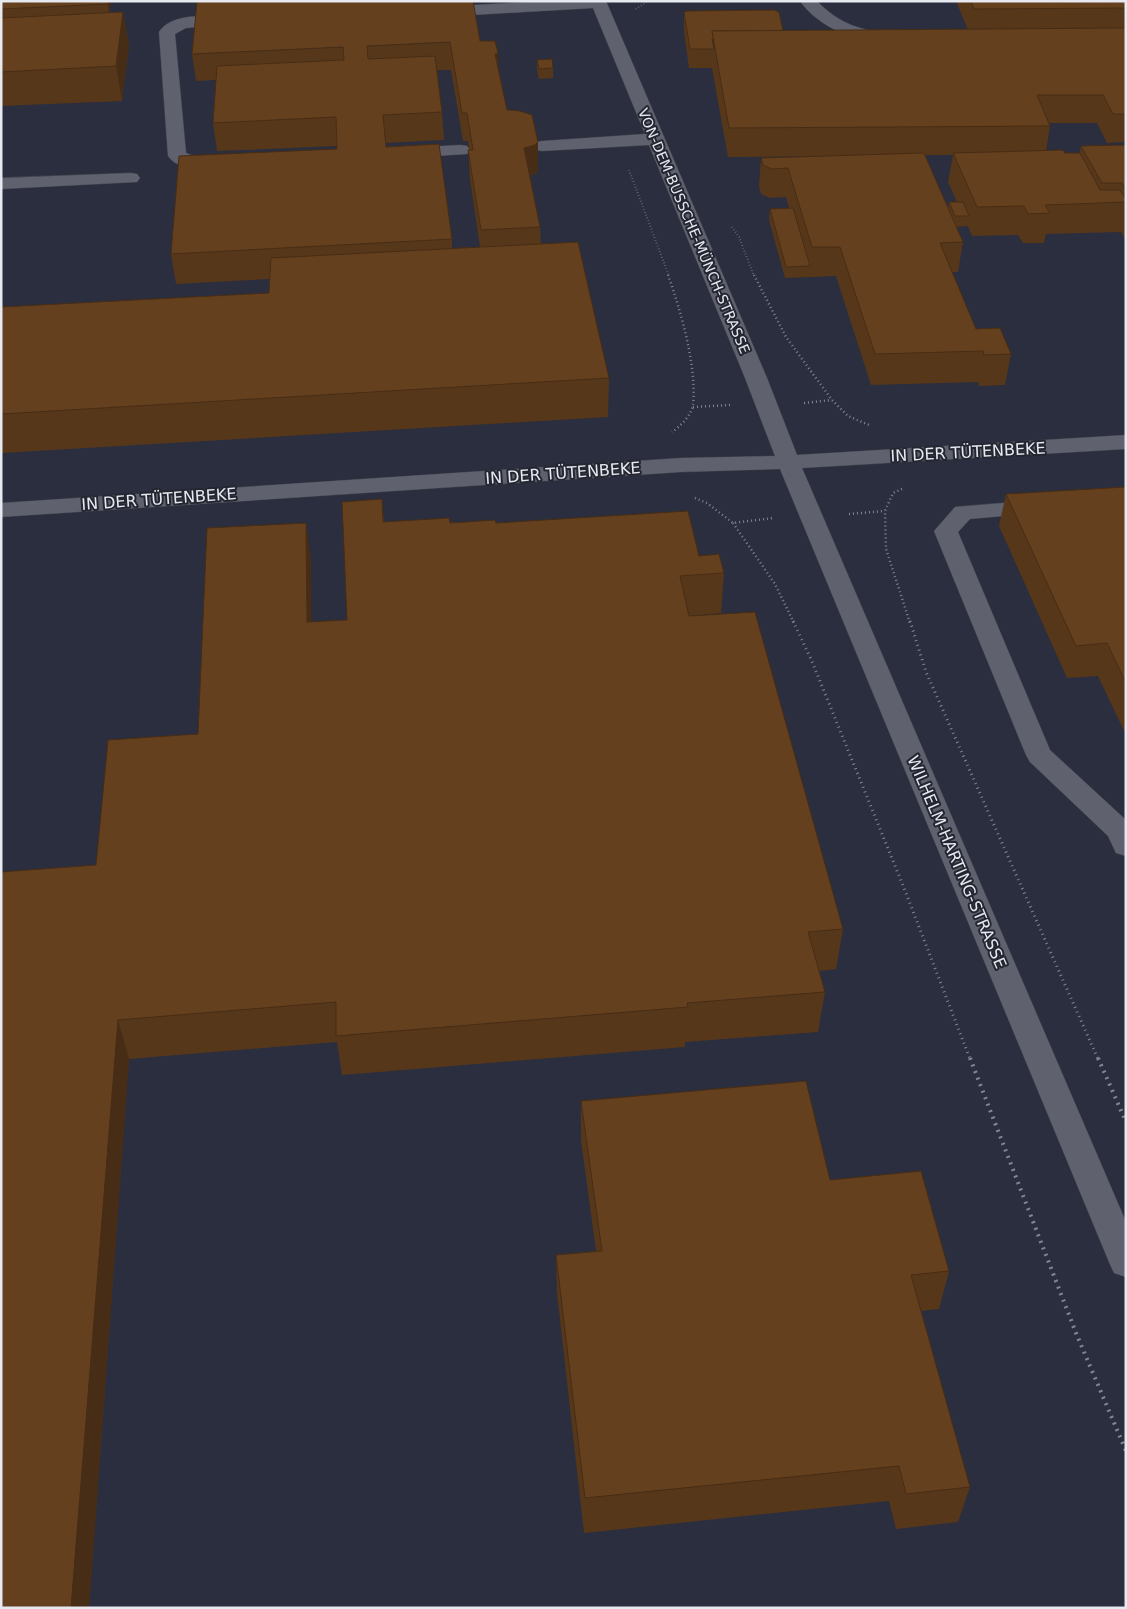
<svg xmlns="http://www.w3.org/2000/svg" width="1127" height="1609" font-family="'DejaVu Sans',sans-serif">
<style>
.built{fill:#2a2e3e}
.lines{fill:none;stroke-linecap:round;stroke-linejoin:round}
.minor-casing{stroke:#41434c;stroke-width:1}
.path-far3{stroke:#84868f;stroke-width:2;stroke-dasharray:0.5 2.5;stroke-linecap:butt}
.path-far2{stroke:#84868f;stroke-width:2.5;stroke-dasharray:1 3;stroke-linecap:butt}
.path-far1{stroke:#84868f;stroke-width:3;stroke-dasharray:1 4;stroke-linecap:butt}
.path{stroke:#84868f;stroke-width:4;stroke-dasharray:2 5;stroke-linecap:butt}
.minor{fill:#5f626e;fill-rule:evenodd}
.wall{fill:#57371a;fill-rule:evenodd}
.shaded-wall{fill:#472d15}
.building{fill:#65401e;stroke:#472d15}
.labels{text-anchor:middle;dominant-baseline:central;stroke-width:4;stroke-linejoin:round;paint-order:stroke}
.far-street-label{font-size:14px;fill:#e7e9f0;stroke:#242631}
.street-label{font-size:16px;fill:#e7e9f0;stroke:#242631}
</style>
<rect width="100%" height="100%" fill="#242631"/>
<rect class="built" x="1" y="1" width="1125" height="1607"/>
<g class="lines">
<defs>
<g id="minor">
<polygon points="545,1 606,1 767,378 797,455 1126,435 1126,449 802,468 1126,1222 1126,1277 1114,1273 1109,1262 780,469 681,472 1,517 1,503 681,458 775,456 745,378 649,145 542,151 536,150 533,146 536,142 542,141 645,134 593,8 438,17 432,15 430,12 432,9 438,7"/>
<path d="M 800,1 L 817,1 C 841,26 860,28 891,36 L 893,39 L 891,42 L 885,44 C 854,40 819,28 800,1 Z"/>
<path d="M 232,16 L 238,18 L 240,21 L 238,24 L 186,28 L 175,34 L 186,153 C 198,159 209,155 221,158 L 224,162 L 221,166 C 206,170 178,171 168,156 L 159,32 C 173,11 210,17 232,16 Z"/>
<polygon points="461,145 467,146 470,150 467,154 403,158 397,157 394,153 397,149 403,148"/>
<polygon points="131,173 137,174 140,178 137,182 1,189 1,178"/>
<polygon points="1040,500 1048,502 1052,507 1048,512 970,519 958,532 1050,750 1126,820 1126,856 1116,853 1108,836 1030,762 1026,755 934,531 955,507"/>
</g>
</defs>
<use href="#minor" class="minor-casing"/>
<g class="path-far3">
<polyline points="636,9 648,1"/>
<polyline points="629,170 669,276"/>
<polyline points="732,227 739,237 754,276"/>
</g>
<g class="path-far2">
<path d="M 668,275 C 681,311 697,367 693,405 C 692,414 680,427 672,432"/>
<polyline points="754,275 786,337 832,400 848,416 869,425"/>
<polyline points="804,403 832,400"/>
<polyline points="693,407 730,405"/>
<polyline points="902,489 893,493 885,511 886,549 910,623"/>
<polyline points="695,498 707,503 733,523 773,518"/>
<polyline points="849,514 885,511"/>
<polyline points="733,523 775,584 794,623"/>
</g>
<g class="path-far1">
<polyline points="793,621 811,659 904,888 970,1059"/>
<polyline points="910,621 926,672 1098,1059"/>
</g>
<g class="path">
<polyline points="970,1058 1076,1333 1126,1451"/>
<polyline points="1098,1058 1126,1122"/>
</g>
<use href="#minor" class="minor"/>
</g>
<g class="wall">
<polygon points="1,1 111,1 109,13 123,12 129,46 122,101 1,106"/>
<path d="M 956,1 L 1126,1 L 1126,142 L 1107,143 L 1097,123 L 1049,123 L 1050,126 L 1046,151 L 1065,153 L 1080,153 L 1081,146 L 1126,145 L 1126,241 L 1121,232 L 1046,234 L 1044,243 L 1023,243 L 1018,235 L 972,236 L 968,226 L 956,227 L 963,242 L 958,272 L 952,272 L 976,329 L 1011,354 L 1005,385 L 979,386 L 978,382 L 871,385 L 836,276 L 785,278 L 769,220 L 770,209 L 789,208 L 786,197 L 770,198 L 761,194 L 759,187 L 761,158 L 846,156 L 728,157 L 712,68 L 689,68 L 684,31 L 684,12 L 783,31 L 968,30 ZM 924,155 L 953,155 L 948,182 L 957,202 L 949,202 L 948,208 Z"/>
<path d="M 480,41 L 498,53 L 498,69 L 507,110 L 538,171 L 535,174 L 530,175 L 540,227 L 541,244 L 609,378 L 608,417 L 1,453 L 1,307 L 269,293 L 270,279 L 176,284 L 171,254 L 337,149 L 337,146 L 217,151 L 213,123 L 216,80 L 196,81 L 192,54 ZM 437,70 L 451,70 L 463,141 L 468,141 L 469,150 L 468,150 L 470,179 L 480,247 L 452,248 L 452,239 L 386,147 L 386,143 L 444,140 L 442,112 Z"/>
<polygon points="537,60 553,68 553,78 539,79 537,70"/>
<polygon points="1126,487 1126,735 1098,676 1067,678 999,526 1006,494"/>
<polygon points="382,499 384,522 496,523 699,556 724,573 721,613 689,616 843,929 836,969 819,971 825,992 818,1032 685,1042 685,1047 342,1075 337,1042 129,1059 89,1608 96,865 198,734 306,523 311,563 311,622 347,620"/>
<polygon points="581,1101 830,1180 949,1271 939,1309 921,1311 970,1487 958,1522 896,1529 889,1501 584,1533 557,1293 556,1255 596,1251 581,1140"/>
</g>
<g class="shaded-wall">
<polygon points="108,1 111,1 109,14 108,4"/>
<polygon points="123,12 129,46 122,101 116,66"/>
<polygon points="498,53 499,80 495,54"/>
<polygon points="538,142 538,171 535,174 524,176 524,148"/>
<polygon points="306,523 311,563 312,662 307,622"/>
<polygon points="118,1020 129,1059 89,1608 71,1608"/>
</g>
<g class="building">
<polygon points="1,1 108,1 108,4 1,9"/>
<polygon points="216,1 473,1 480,41 495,41 498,53 495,54 507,110 520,111 532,115 538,142 535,145 524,148 540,227 481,230 468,150 473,150 467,113 462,113 450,42 367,46 368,59 435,56 442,112 383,115 386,147 439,144 452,239 171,254 179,156 337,149 336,117 213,123 217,66 344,60 343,47 192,54 197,2"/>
<polygon points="971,1 1126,1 1126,8 974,9"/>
<polygon points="774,10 779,12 783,31 712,31 714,39 712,39 714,49 690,49 684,12 688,11"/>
<polygon points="123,12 116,66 1,72 1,18"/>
<polygon points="1126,28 1126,114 1113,114 1103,95 1037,95 1050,126 729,128 712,31"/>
<polygon points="552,59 553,68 539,69 537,60"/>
<polygon points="1126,145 1126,190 1122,183 1102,183 1081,146"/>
<polygon points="1063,150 1065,153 1080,153 1100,190 1120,190 1126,199 1126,202 1045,205 1050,213 1028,214 1024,206 977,207 953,153"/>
<polygon points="924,153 963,242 940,243 976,329 1000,328 1011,354 984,355 983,351 875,354 840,247 812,247 788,168 772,169 763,165 761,158"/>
<polygon points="949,202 963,202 969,216 955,216"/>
<polygon points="793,208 810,266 786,267 770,209"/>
<polygon points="578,242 609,378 1,414 1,307 269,293 271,258"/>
<polygon points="1126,487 1126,683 1107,643 1076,646 1006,494"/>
<polygon points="382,499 383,522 449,518 450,523 495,520 496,523 688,511 699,556 719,554 724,573 680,576 689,616 755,612 843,929 808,932 825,992 687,1003 688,1007 336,1036 336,1002 118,1020 71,1608 1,1608 1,872 96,865 108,740 198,734 207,528 306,523 307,622 347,620 342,502"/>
<polygon points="806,1081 830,1180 921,1171 949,1271 911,1275 970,1487 906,1494 899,1466 585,1498 556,1255 602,1251 581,1101"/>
</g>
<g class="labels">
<g class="far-street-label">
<text transform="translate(694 231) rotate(67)">VON-DEM-BUSSCHE-MÜNCH-STRASSE</text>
</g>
<g class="street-label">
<text transform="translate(968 452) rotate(-3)">IN DER TÜTENBEKE</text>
<text transform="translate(563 473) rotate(-4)">IN DER TÜTENBEKE</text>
<text transform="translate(159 499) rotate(-4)">IN DER TÜTENBEKE</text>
<text transform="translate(957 862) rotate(67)">WILHELM-HARTING-STRASSE</text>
</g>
</g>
<rect width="1127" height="1609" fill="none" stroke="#e7e9f0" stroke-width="5"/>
</svg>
